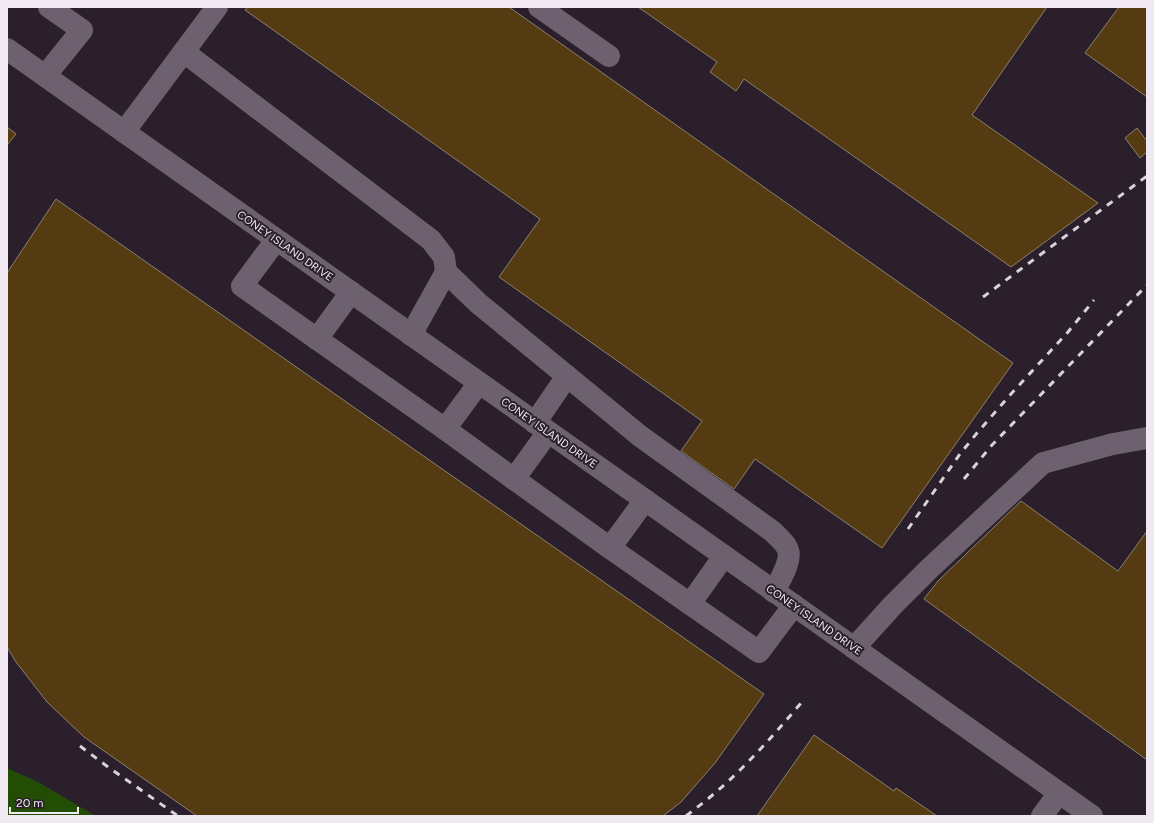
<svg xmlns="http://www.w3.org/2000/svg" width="1154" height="823" font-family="Figtree,sans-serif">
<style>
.green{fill:#234c05}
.building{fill:#543b11;stroke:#8b8070}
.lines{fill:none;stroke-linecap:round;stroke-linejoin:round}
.minor{stroke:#6e616f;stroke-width:22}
.rail{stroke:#d9d2da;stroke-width:3;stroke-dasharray:7 7;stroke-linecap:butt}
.labels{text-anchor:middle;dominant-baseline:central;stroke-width:4;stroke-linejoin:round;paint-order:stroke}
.street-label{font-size:11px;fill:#f0e9f1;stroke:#2a1f2b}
</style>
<rect width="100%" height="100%" fill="#2a1f2b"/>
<polygon class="green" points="7,768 38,782 96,816 7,816"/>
<g class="building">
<polygon points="248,7 509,7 1013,363 882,548 755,459 734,489 681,451 702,421 499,277 540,219 245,10"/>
<polygon points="638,7 1047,7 972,115 1098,203 1011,267 744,79 736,91 710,72 717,62"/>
<polygon points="1119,7 1147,7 1147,97 1085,53"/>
<polygon points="7,127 16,134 7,145"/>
<polygon points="1137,128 1147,141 1147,152 1140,158 1125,138"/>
<polygon points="56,199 764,694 715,763 681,802 663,816 197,816 84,737 47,702 16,662 7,647 7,273"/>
<polygon points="1021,501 1118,571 1147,531 1147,760 924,599 938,581"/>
<polygon points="814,735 894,791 896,788 937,816 757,816"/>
</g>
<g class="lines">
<g class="minor">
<polyline points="539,7 609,56"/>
<polyline points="7,49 1092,816"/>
<polyline points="184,52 431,240 444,257 446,272 411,335"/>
<polyline points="45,76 82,30 49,7"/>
<polyline points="124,132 217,7"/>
<polyline points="276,240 242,286 317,339"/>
<path d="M 446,272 L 478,303 L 640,436 L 772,531 C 777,536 786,543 788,550 C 792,562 779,581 774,592"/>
<polyline points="351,292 317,339 445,429"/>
<polyline points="479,383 445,429 514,479"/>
<polyline points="535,423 567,376"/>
<polyline points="548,432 514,479 610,548"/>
<polyline points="645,500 610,548 690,604"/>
<polyline points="724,556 690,604 759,652 794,605"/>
<polyline points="854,648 893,605 929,569 1043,463 1113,444 1147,438"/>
<polyline points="1042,816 1059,793"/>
</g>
<g class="rail">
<polyline points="983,297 1147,176"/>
<polyline points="964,479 992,445 1147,285"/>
<polyline points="908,529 960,454 977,433 1011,394 1068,332 1094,300"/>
<polyline points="80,746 108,767 178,816"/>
<path d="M 686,816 C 699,806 712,796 724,785 C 752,760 777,731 802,702"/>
</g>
</g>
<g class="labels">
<g class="street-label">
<text transform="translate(285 246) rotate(35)">CONEY ISLAND DRIVE</text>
<text transform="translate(549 433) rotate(35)">CONEY ISLAND DRIVE</text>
<text transform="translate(814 620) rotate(35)">CONEY ISLAND DRIVE</text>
</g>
</g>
<rect width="1154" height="823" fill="none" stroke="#f0e9f1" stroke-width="16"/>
<path d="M10 807v6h68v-6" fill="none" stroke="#f0e9f1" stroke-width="2"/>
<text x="16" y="807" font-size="12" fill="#f0e9f1" stroke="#2a1f2b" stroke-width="3" paint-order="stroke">20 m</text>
</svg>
